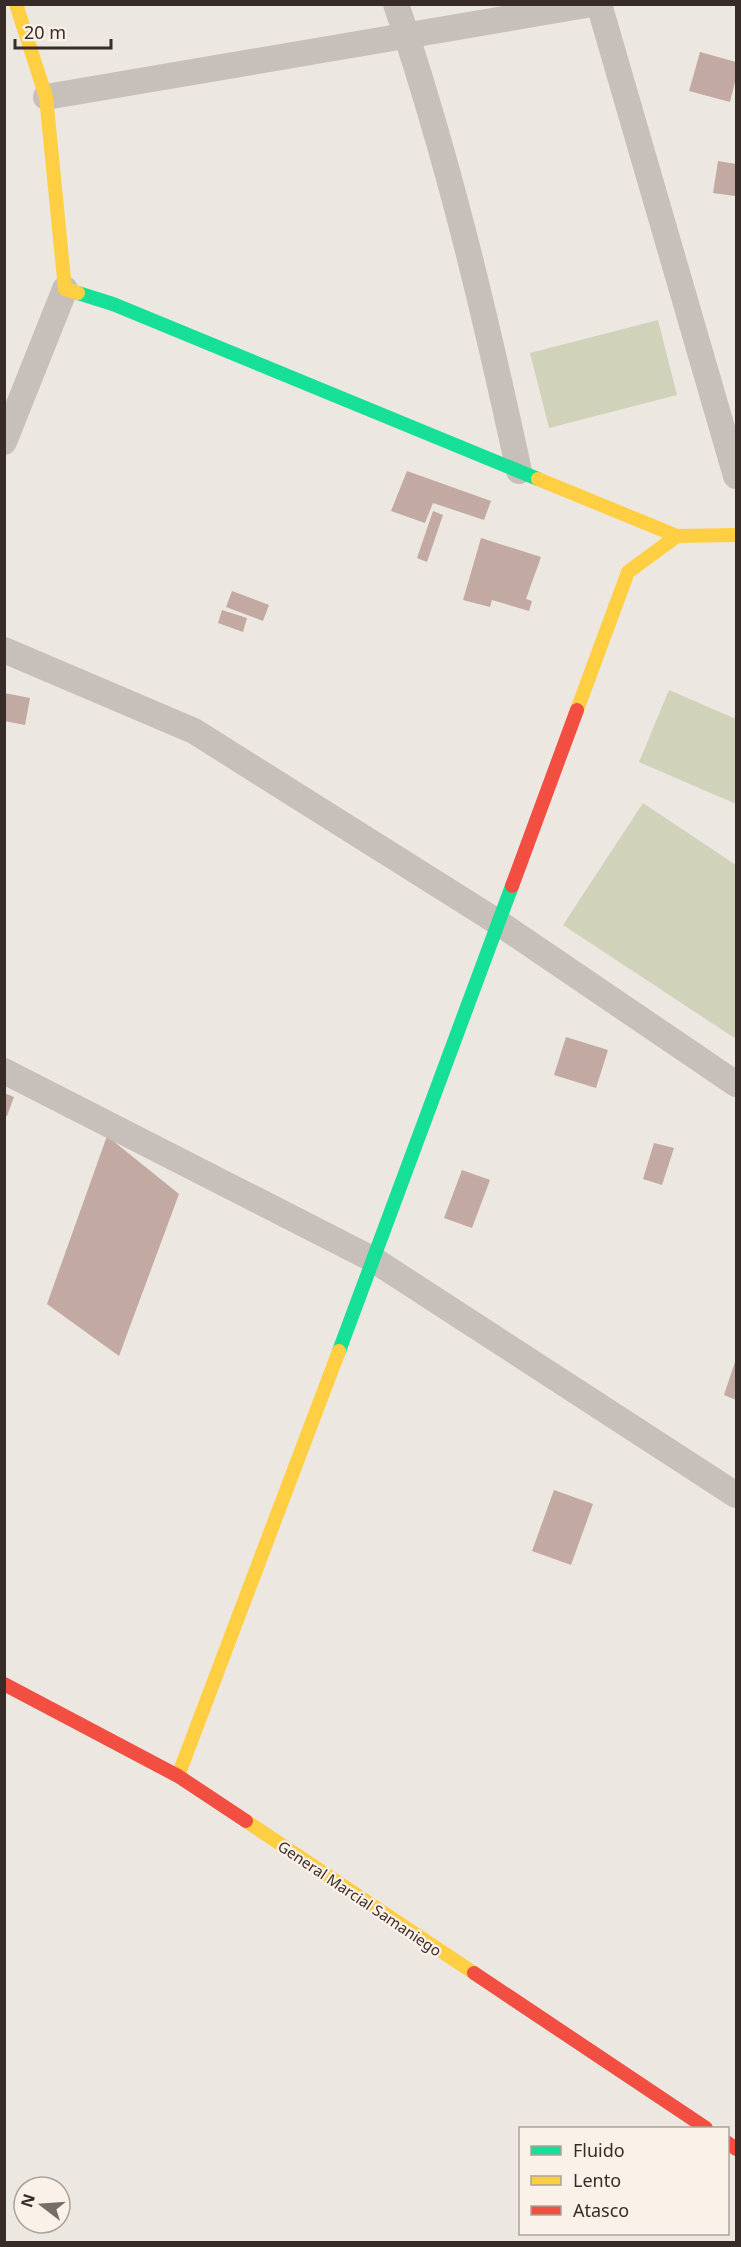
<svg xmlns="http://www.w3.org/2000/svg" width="741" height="2247" font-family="'Noto Sans',sans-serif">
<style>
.green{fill:#d0d3ba}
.building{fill:#c2a9a2}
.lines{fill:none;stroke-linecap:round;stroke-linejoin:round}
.street{stroke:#c7bfb9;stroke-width:26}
.fast{stroke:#16e098;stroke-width:14}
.slow{stroke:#ffcf43;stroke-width:14}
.jam{stroke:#f24e42;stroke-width:14}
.labels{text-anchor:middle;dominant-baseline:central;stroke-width:4.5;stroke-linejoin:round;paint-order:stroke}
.street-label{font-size:15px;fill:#382c28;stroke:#faf1e8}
</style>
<rect width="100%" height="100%" fill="#ede7e1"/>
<g class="green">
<polygon points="658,320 677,395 549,428 530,353"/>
<polygon points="669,690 736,719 736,804 639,762"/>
<polygon points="643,803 736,865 736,1039 563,925"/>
</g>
<g class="building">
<polygon points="700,52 736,62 736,78 730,102 689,91"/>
<polygon points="718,161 736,164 735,196 713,193"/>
<polygon points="407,471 491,501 484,520 433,503 425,523 391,511"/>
<polygon points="433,511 443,515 427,562 417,558"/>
<polygon points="481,538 541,557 526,599 532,601 529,611 492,600 490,607 463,600"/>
<polygon points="232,591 269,605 263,621 226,607"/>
<polygon points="222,610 247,618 243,632 218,623"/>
<polygon points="4,693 30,698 25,725 4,721"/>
<polygon points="566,1037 608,1050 596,1088 554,1075"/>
<polygon points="4,1093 14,1097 7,1116 4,1115"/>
<polygon points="107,1136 179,1194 119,1356 47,1304"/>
<polygon points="654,1143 674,1148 662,1185 643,1179"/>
<polygon points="462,1170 490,1180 472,1228 444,1218"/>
<polygon points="736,1359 736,1400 724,1395"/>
<polygon points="554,1490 593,1504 571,1565 532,1551"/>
</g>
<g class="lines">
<g class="street">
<path d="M 396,4 C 448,157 485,314 519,471"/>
<polyline points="599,4 736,476"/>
<polyline points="46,97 592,4"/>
<polyline points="4,442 65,289"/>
<polyline points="4,650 194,731 499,923 736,1084"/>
<polyline points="4,1071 374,1260 736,1495"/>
</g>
<g class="fast">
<polyline points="78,293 113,304 538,479"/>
<polyline points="339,1351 512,886"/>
</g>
<g class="slow">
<polyline points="16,4 46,97 65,289 78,293"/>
<polyline points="538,479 677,536 736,535"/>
<polyline points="577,710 628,572 677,536"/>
<polyline points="178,1776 339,1351"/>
<polyline points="246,1821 474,1973"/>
</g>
<g class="jam">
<polyline points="512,886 577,710"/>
<polyline points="4,1684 178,1776 246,1821"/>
<polyline points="474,1973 706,2128"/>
<polyline points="728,2143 736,2149"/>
</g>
</g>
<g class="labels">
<g class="street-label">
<text transform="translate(360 1898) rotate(34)">General Marcial Samaniego</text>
</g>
</g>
<rect width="741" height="2247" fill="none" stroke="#382c28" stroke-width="12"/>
<rect x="519" y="2127" width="210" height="108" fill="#faf1e8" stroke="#aca29b" stroke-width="1.5"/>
<rect x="531" y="2146" width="30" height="9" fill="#16e098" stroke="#aca29b" stroke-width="1.5"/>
<text x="573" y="2157" font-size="18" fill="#382c28">Fluido</text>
<rect x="531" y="2176" width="30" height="9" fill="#ffcf43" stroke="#aca29b" stroke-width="1.5"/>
<text x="573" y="2187" font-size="18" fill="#382c28">Lento</text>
<rect x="531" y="2206" width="30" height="9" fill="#f24e42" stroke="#aca29b" stroke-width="1.5"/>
<text x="573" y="2217" font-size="18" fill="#382c28">Atasco</text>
<g transform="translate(42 2205) rotate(287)"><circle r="28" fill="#faf1e8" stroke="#aca29b" stroke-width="1.5"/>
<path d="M0-4.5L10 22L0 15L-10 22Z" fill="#776d69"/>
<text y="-9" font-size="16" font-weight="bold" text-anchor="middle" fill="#382c28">N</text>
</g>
<path d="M15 39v9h96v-9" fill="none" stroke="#382c28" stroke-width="3"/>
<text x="24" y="39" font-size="18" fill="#382c28" stroke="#faf1e8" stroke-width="4.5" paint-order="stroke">20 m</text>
</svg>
